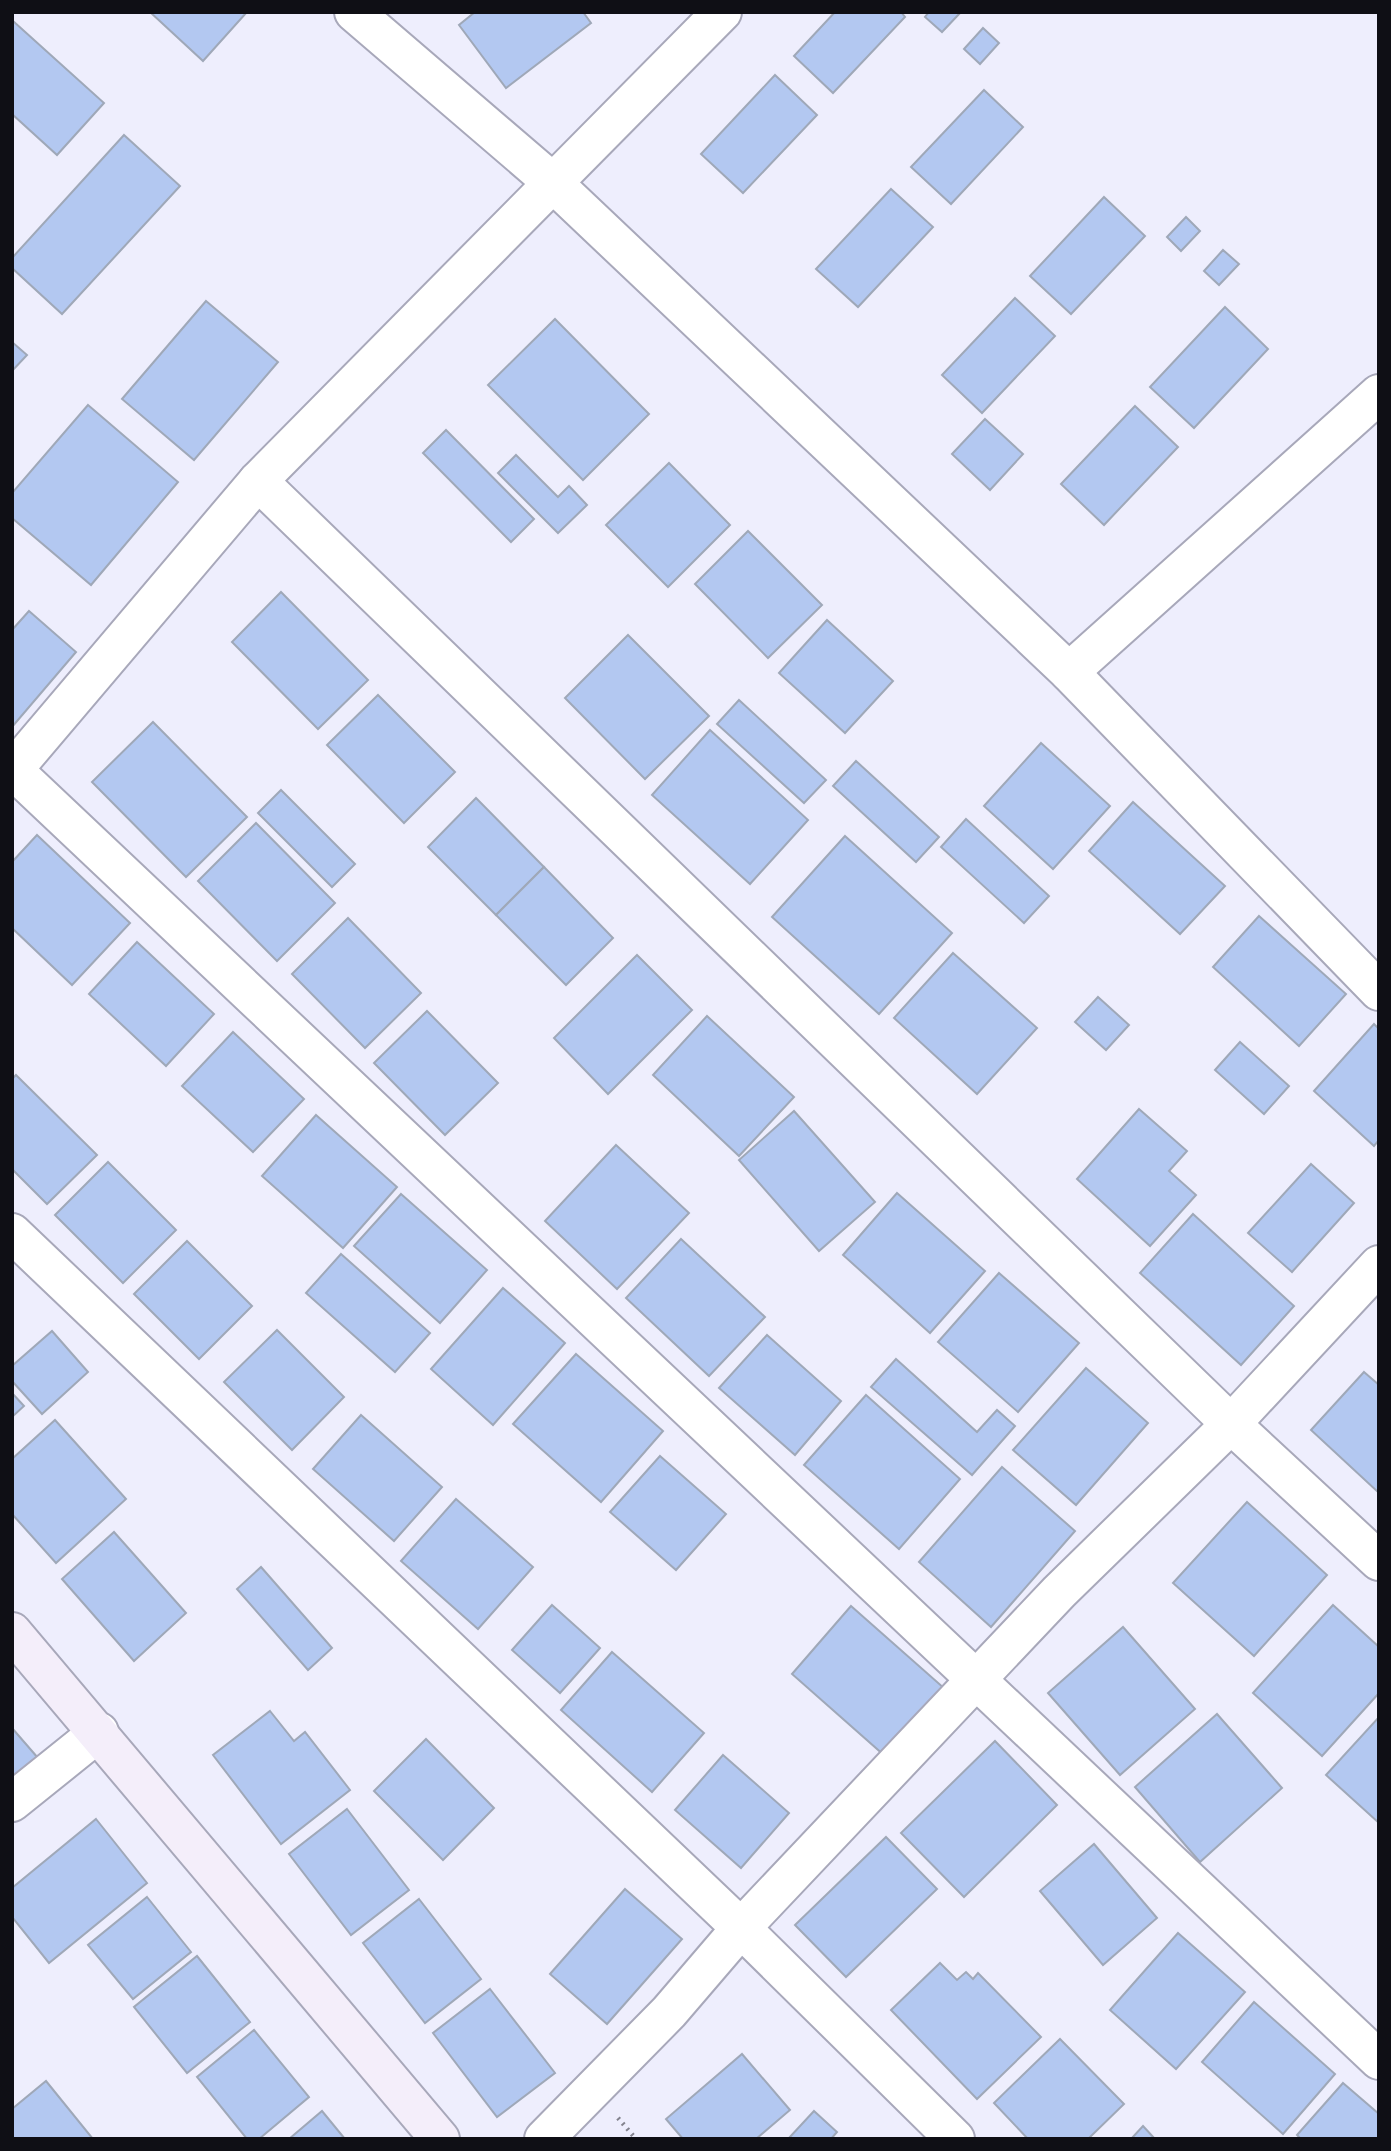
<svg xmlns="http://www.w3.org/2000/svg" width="1391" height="2151" font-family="'Source Sans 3',sans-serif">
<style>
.building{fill:#b3c8f1;stroke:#9fa8b8;stroke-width:2}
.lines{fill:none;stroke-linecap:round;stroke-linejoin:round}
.street-casing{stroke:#a8a8ba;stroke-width:42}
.secondary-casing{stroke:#a8a8ba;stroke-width:42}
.path{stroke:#83838e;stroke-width:4.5;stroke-dasharray:2 5;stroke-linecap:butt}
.street{stroke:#fff;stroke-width:38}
.secondary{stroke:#f4eefa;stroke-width:38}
</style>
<rect width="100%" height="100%" fill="#eeeefd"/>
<g class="building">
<polygon points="150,12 247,12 203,61"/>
<polygon points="475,12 583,12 591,23 506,88 459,25"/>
<polygon points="835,12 901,12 905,17 833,93 794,56"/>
<polygon points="929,12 960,12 960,13 942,32 925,17"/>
<polygon points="13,21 104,103 57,155 12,114"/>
<polygon points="983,28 999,43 980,64 964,49"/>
<polygon points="775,75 817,115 743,193 701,154"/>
<polygon points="984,90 1023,127 951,204 911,167"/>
<polygon points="124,135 180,186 62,314 12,268 12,258"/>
<polygon points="891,189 933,227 858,307 816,269"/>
<polygon points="1104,197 1145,236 1071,314 1030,276"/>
<polygon points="1186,217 1200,231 1181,251 1167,237"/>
<polygon points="1223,250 1239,264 1219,285 1204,271"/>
<polygon points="1015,298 1055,336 982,413 942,375"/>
<polygon points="206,301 278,362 194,460 122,399"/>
<polygon points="1225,307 1268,349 1194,428 1150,387"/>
<polygon points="555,319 649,414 583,480 488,385"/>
<polygon points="12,342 27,355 12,371"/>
<polygon points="88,405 178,482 91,585 12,518 12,493"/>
<polygon points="1135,406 1178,447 1104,525 1061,484"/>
<polygon points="985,419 1023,454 990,490 952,454"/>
<polygon points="446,430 534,519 511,542 423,453"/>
<polygon points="516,455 558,497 569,486 587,505 558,533 498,473"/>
<polygon points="669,463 730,525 668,587 606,525"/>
<polygon points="748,531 822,605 768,658 695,584"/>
<polygon points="281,592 368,680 318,729 232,642"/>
<polygon points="29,611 76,652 12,727 12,630"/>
<polygon points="827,620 893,681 845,733 779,673"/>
<polygon points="628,635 709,716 645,779 565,698"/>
<polygon points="378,695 455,772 404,823 327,745"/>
<polygon points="739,700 826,780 804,803 717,724"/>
<polygon points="153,722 247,817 186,877 92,782"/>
<polygon points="710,730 808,820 750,884 652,795"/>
<polygon points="1041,743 1110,806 1053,869 984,806"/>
<polygon points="856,761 939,837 916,862 833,786"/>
<polygon points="281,790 355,864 332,887 258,813"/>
<polygon points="476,798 544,867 496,915 428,847"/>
<polygon points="1133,802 1225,886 1180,934 1089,851"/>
<polygon points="966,819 1049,896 1024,923 941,847"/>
<polygon points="256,823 335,903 277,961 198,881"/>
<polygon points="37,835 130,923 72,985 12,928 12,862"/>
<polygon points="845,836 952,933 879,1014 772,917"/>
<polygon points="544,867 613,938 566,985 496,915"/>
<polygon points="1259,916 1346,994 1299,1046 1213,967"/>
<polygon points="348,918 421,993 365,1048 292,974"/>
<polygon points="137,942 214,1014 166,1066 89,994"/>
<polygon points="953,953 1037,1028 977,1094 894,1018"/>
<polygon points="637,955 692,1010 608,1094 554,1038"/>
<polygon points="1098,997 1129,1025 1106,1050 1075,1022"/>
<polygon points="427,1011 498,1083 445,1135 374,1063"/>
<polygon points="707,1016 794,1097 739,1156 653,1075"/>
<polygon points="1374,1024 1379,1029 1379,1140 1374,1146 1314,1091"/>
<polygon points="233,1032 304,1099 253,1152 182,1086"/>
<polygon points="1240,1042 1289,1086 1264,1114 1215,1070"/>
<polygon points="16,1075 97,1155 47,1204 12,1169 12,1079"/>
<polygon points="1139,1109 1187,1151 1169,1171 1196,1195 1150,1246 1077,1179"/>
<polygon points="794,1111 875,1202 819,1251 739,1160"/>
<polygon points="316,1115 397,1187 343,1248 262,1176"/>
<polygon points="616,1145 689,1213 617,1289 545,1221"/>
<polygon points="108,1162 176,1230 123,1283 55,1215"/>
<polygon points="1311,1164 1354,1203 1292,1272 1248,1233"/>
<polygon points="897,1193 985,1271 930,1333 843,1255"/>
<polygon points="401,1194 487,1270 440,1323 354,1246"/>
<polygon points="1193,1214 1294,1306 1241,1365 1140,1273"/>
<polygon points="681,1239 765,1317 709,1376 626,1298"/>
<polygon points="187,1241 252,1306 199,1359 134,1294"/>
<polygon points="341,1254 430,1333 395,1372 306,1293"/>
<polygon points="999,1273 1079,1343 1018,1412 938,1342"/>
<polygon points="503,1288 565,1343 493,1425 431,1369"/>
<polygon points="277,1330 344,1397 292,1450 224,1382"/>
<polygon points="52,1331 88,1372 42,1414 12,1381 12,1366"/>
<polygon points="767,1335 841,1401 795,1455 719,1388"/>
<polygon points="576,1354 663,1431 601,1502 513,1424"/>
<polygon points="896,1359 977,1432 997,1410 1015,1426 972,1475 871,1387"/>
<polygon points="1086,1368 1148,1423 1076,1505 1013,1450"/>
<polygon points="1364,1372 1379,1385 1379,1493 1311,1430"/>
<polygon points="12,1393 24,1406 12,1417"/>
<polygon points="866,1395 960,1479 899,1549 804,1465"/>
<polygon points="361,1415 442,1487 394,1541 313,1469"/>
<polygon points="55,1420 126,1499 56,1563 12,1514 12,1459"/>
<polygon points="660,1456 726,1514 676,1570 610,1512"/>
<polygon points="1002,1467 1075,1531 991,1627 919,1562"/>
<polygon points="456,1499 533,1567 478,1629 401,1561"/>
<polygon points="1247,1502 1327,1575 1254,1656 1173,1583"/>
<polygon points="114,1532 186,1613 134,1661 62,1579"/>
<polygon points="261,1567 332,1648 308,1670 237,1589"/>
<polygon points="552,1605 600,1648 560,1693 512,1650"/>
<polygon points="1333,1605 1379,1647 1379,1693 1322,1756 1253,1693"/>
<polygon points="851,1606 945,1689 885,1756 792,1674"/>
<polygon points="1123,1627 1195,1709 1120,1775 1048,1693"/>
<polygon points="612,1652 704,1733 652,1792 561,1710"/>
<polygon points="270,1711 294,1741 305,1732 350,1790 281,1844 213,1755"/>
<polygon points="1217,1714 1282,1788 1200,1862 1135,1787"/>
<polygon points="1379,1717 1379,1823 1326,1775"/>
<polygon points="12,1728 38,1758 12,1780"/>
<polygon points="426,1739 494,1808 443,1860 374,1791"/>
<polygon points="995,1741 1057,1805 964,1897 901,1833"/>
<polygon points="723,1755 789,1813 741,1868 675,1810"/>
<polygon points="347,1809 409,1890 351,1935 289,1854"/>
<polygon points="96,1819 147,1883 49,1963 12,1917 12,1888"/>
<polygon points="886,1837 937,1889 846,1977 795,1925"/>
<polygon points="1094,1844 1157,1918 1103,1965 1040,1891"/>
<polygon points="625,1889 682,1939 607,2024 550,1974"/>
<polygon points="147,1897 191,1952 133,1999 88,1945"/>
<polygon points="419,1899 481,1979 425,2023 363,1943"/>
<polygon points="1178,1933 1245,1992 1176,2069 1110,2010"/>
<polygon points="197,1956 250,2022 187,2073 134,2007"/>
<polygon points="940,1963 957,1980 966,1972 973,1979 978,1973 1041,2037 977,2099 891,2010"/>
<polygon points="490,1989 555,2073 497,2117 433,2033"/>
<polygon points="1254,2002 1335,2074 1283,2134 1202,2062"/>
<polygon points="254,2030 309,2097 259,2139 247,2139 197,2077"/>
<polygon points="1060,2039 1124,2104 1088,2139 1028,2139 994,2103"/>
<polygon points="742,2054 790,2110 756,2139 683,2139 666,2119"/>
<polygon points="46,2081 93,2139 12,2139 12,2109"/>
<polygon points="1343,2083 1379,2114 1379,2139 1301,2139 1297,2135"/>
<polygon points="322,2111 345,2139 289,2139"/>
<polygon points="814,2111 837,2132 831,2139 788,2139"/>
<polygon points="1143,2126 1155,2139 1131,2139"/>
</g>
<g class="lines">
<defs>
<g id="street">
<polyline points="354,12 552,182 1069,672 1379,991"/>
<polyline points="258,481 1231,1424 1379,1561"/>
<polyline points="1069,672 1379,394"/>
<polyline points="13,770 1379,2060"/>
<polyline points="12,771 258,481 722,12"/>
<polyline points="12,1233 741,1928 955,2139"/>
<polyline points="12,1802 99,1732"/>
<polyline points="544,2139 669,2012 741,1928 1059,1592 1231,1424 1379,1265"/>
</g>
<polyline id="secondary" points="12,1632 440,2139"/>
</defs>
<use href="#street" class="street-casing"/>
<use href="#secondary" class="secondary-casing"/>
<polyline class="path" points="618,2118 636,2139"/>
<use href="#street" class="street"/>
<use href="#secondary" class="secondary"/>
</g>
<rect width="1391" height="2151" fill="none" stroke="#0f0f15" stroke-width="28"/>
</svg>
